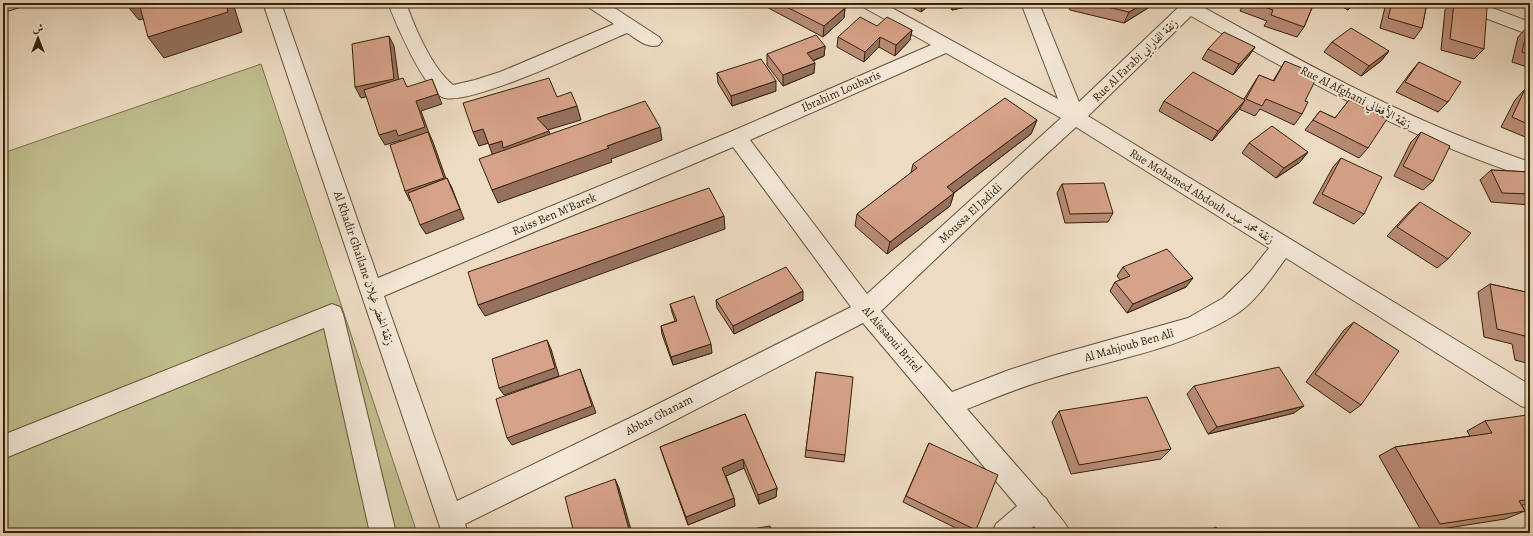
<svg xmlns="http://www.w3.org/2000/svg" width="1533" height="536" font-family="Alegreya,Amiri,serif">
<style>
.green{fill:#c0be8e;stroke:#7b7049}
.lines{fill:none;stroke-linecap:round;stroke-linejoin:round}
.street-casing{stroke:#645034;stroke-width:2}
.primary-casing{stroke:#362104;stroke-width:2}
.street{fill:#f3e8d8;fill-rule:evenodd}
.primary{fill:#eddcc3;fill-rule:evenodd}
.wall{fill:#b88b76;stroke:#362104}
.shaded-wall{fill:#967160;stroke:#362104}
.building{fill:#d6a289;stroke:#362104}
.labels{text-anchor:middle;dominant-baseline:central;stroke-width:4;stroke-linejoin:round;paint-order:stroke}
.street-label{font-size:12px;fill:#362104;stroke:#f3e8d8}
</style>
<rect width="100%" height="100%" fill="#eddcc3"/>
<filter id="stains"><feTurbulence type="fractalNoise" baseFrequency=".005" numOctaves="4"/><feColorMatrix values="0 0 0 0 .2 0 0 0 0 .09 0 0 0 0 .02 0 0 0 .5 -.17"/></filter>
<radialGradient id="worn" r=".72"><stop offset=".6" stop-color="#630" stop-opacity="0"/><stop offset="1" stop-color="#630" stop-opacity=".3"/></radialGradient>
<polygon class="green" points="261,64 417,533 3,533 3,153"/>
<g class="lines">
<defs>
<g id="street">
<path d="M 263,3 L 281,3 L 378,278 L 730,132 L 931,45 L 863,7 L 860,3 L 883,3 L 1058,99 L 1021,3 L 1039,3 L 1079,102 L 1183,3 L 1203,3 L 1201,6 C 1308,65 1414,124 1530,162 L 1530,178 C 1410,139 1301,78 1191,16 L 1088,116 L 1530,385 L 1530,409 L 1521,406 L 1286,258 C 1272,277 1257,300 1238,313 C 1183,349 1114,359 1052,378 C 1023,386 995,398 967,409 L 1043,496 L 1046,498 C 1052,511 1065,519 1070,533 L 1040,533 L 1034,526 L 1026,533 L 992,533 L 996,524 L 1017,506 L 863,323 L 656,430 L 465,524 L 468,533 L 442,533 ZM 946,53 L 1061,118 L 867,294 L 750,140 ZM 1076,127 L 1269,248 L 1250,272 L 1223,298 L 1188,318 L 1052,356 L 1009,370 L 952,392 L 881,311 L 1027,172 ZM 733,147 L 851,307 L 638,414 L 457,501 L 384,296 Z"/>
<path d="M 388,3 L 406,3 C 415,28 432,68 453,85 L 475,80 L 500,72 L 614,24 L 588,7 L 585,3 L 607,3 L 659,37 L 662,41 L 659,45 C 647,49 637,39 627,33 C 598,45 466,109 442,97 C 423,87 396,24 388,3 Z"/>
<polygon points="1453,3 1479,3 1530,22 1530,35 1456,7"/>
<polygon points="332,304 340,307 343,314 396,533 370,533 324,328 3,459 3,435"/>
</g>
<polygon id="primary" points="3,3 23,3 20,7 3,12"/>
</defs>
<use href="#street" class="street-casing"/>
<use href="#primary" class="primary-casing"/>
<use href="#street" class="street"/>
<use href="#primary" class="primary"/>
</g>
<g class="wall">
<polygon points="759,3 835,3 845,8 844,18 823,37"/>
<polygon points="903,3 932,3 921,12"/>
<polygon points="948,3 984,3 952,10"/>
<polygon points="1067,3 1156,3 1124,23 1070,10"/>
<polygon points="1244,3 1314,3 1304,27 1297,37 1264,26 1267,21 1240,11"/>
<polygon points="1335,3 1355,3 1348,10"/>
<polygon points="1386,3 1427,3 1422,28 1414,39 1380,28"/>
<polygon points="1451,3 1469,3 1484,49 1474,59 1441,50 1445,10"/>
<polygon points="877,26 912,30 910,40 895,56 879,47 864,62 837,47 838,37"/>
<polygon points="1528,26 1530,27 1530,68 1512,62 1518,37"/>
<polygon points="1332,42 1389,51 1381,61 1361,76 1324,52"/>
<polygon points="825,46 824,56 813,61 814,73 783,86 767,65 767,54"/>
<polygon points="1255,47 1248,57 1233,75 1202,59 1208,49"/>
<polygon points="1285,61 1305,101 1302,114 1294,125 1260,109 1255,116 1239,109 1212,141 1159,111 1164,101 1244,99 1259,75 1273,81"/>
<polygon points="1419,62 1448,102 1438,112 1396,92 1410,73"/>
<polygon points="717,73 776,91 732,106 718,83"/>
<polygon points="1525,89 1530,92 1530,139 1501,127 1515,100"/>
<polygon points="1349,100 1368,148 1359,158 1305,130 1320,111 1335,118"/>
<polygon points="1037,120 1031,134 954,193 950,206 887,254 855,226 857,214 911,173 913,164"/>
<polygon points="1421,132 1433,181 1423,190 1394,176 1411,142"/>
<polygon points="1249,143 1308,152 1300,162 1276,178 1242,153"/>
<polygon points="1341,158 1364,214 1354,224 1313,203 1333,167"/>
<polygon points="1491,170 1530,172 1530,205 1491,202 1480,180"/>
<polygon points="1062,184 1113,213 1108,222 1065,223 1057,193"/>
<polygon points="1420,202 1448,259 1437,268 1387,236 1410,211"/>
<polygon points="1123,267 1186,287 1127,313 1110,291 1115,282 1120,280 1117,276"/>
<polygon points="1490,284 1530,293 1530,364 1515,360 1512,344 1484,337 1478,292"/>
<polygon points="716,300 803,300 734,334 717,308"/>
<polygon points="670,304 712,353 673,365 662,334 661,326 675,321 672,312"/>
<polygon points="1354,322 1361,405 1350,413 1306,382 1344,330"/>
<polygon points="816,372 845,455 844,462 805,457"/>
<polygon points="1194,386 1294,413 1208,434 1187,394"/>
<polygon points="1059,411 1171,449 1161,459 1071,474 1052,422"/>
<polygon points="745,414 777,488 776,497 759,504 744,468 726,476 734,498 735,506 688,525 663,456 660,447"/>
<polygon points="1530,419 1530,504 1522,505 1525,511 1505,519 1422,532 1379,456 1395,447 1470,436 1467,431 1485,421"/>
<polygon points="929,443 976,530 974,533 966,533 903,502"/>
</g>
<g class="shaded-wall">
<polygon points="125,3 143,3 153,16 139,20"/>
<polygon points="226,3 233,3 242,32 164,58 148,37"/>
<polygon points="922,3 932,3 921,12"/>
<polygon points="953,3 984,3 952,10"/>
<polygon points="1145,3 1156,3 1124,23 1129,12"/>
<polygon points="1353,3 1355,3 1348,10"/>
<polygon points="845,8 844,18 823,37 824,26"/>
<polygon points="912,30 910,40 895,56 896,45"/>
<polygon points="389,36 394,46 400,89 361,98 355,87"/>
<polygon points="880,37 879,47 864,62 865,52"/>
<polygon points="825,46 824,56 806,63 807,53"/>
<polygon points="1255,47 1248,57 1233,75 1239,64"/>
<polygon points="1389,51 1381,61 1361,76 1369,66"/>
<polygon points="815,63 814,73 783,86 783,75"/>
<polygon points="432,79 442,104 421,111 429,133 433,142 449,187 410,201 405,191 404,146 401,140 385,145 379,135 416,101"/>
<polygon points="776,81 776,91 732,106 731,96"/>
<polygon points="1245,100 1239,110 1212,141 1218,131"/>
<polygon points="577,106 581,120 541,132 537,118"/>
<polygon points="1037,120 1031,134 943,201 947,187"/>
<polygon points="660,127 662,140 611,159 612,162 498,203 492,190 607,146"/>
<polygon points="483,129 489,143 479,146 473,132"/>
<polygon points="549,131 553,145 494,159 489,145 502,141"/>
<polygon points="1308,152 1300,162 1276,178 1284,168"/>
<polygon points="447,178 452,188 464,219 426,234 420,225"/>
<polygon points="954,193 950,206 887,254 890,242"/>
<polygon points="724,216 725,229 485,316 478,305"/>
<polygon points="1193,278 1186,287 1127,313 1133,304"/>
<polygon points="803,291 803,300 734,334 733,326"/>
<polygon points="547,340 551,349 559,376 504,395 499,388"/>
<polygon points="711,344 712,353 673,365 671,357"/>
<polygon points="580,369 596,413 512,445 507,438"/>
<polygon points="1304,406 1294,413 1208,434 1217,427"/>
<polygon points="743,459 744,468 724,477 722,468"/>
<polygon points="615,479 619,488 632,533 630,533"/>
<polygon points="777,488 776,497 759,504 758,495"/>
<polygon points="734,498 735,506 688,525 686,517"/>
</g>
<g class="building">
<polygon points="139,3 226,3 228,12 148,37"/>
<polygon points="779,3 835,3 845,8 824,26"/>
<polygon points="1090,3 1145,3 1129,12"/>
<polygon points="1253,3 1314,3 1304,27 1271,15 1273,10"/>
<polygon points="1392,3 1427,3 1422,28 1388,18"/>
<polygon points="1454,3 1469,3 1487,8 1484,49 1450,39"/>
<polygon points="860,17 877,26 887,17 912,30 896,45 880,37 865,52 838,37"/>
<polygon points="1528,26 1530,27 1530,54 1522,52"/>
<polygon points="1351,28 1389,51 1369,66 1332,42"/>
<polygon points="1224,32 1255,47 1239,64 1208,49"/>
<polygon points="816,35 825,46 807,53 815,63 783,75 767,54"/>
<polygon points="389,36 394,79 355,87 352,44"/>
<polygon points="761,59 776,81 731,96 717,73"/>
<polygon points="1285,61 1318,75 1305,101 1308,102 1302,114 1266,99 1262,106 1246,99 1259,75 1274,81"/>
<polygon points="1419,62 1461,82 1448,102 1405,82"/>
<polygon points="1193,72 1245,100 1218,131 1164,101"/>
<polygon points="403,78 407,87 432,79 438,94 416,101 425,127 398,136 396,130 379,135 364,90"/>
<polygon points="549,78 557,97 571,92 577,106 537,118 549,131 503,148 502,141 489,145 483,129 473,132 463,103"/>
<polygon points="1525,89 1530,92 1530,125 1512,117"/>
<polygon points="1005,98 1037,120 947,187 954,193 890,242 857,214 917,168 913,164"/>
<polygon points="1349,100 1387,119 1368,148 1313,120 1320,111 1335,118"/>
<polygon points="645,101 660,127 607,146 609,148 492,190 479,159"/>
<polygon points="1272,126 1308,152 1284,168 1249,143"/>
<polygon points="428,132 444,178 405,191 390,145"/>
<polygon points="1421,132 1450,146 1433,181 1403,166"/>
<polygon points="1341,158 1382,177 1364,214 1322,194"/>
<polygon points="1491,170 1530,172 1530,194 1502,193"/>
<polygon points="447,178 460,209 420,225 408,193"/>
<polygon points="1104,183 1113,213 1070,214 1062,184"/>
<polygon points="709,188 724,216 478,305 468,272"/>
<polygon points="1420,202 1471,233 1448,259 1397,227"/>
<polygon points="1167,249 1193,278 1133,304 1115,282 1130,276 1123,267"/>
<polygon points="786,267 803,291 733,326 716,300"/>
<polygon points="1490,284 1530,293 1530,352 1528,352 1525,336 1497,329"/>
<polygon points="694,296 711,344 671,357 661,326 677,321 670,304"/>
<polygon points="1354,322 1399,351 1361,405 1315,374"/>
<polygon points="547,340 555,368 499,388 492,359"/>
<polygon points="1279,367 1304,406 1217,427 1194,386"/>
<polygon points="580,369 592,406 507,438 496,399"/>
<polygon points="816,372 853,377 845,455 806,450"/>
<polygon points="1147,397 1171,449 1079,465 1059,411"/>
<polygon points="745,414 777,488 758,495 743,459 722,468 734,498 686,517 660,447"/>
<polygon points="1527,415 1530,419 1530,499 1519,501 1525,511 1440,524 1395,447 1492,433 1485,421"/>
<polygon points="929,443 998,475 976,530 906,496"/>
<polygon points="615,479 630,533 574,533 565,497"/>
<polygon points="770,526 771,533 729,533"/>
<polygon points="1216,527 1220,533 1203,533"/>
<polygon points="821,531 822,533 807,533"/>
</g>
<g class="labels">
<g class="street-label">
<text transform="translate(1135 60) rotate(-44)">Rue Al Farabi زنقة الفارابي</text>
<text transform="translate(841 91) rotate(-24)">Ibrahim Loubaris</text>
<text transform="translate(1356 97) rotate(27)">Rue Al Afghani زنقة الأفغاني</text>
<text transform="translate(1202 196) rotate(32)">Rue Mohamed Abdouh زنقة محمد عبده</text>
<text transform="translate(970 213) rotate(-43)">Moussa El Jadidi</text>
<text transform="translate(554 214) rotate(-23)">Raiss Ben M'Barek</text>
<text transform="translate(364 268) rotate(71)">Al Khadir Ghailane زنقة الخضر غيلان</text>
<text transform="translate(892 339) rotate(49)">Al Aissaoui Britel</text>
<text transform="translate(1129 345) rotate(-16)">Al Mahjoub Ben Ali</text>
<text transform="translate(659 415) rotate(-27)">Abbas Ghanam</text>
</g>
</g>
<rect width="1533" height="536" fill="none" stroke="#eddcc3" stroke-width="16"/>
<rect x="4" y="4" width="1525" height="528" fill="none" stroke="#362104" stroke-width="2"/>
<rect x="8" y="8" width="1517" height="520" fill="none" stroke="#362104"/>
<g transform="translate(38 38)" stroke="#f3e8d8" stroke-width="3" paint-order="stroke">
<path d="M0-3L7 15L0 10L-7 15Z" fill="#362104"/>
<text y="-6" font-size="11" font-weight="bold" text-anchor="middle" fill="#362104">ش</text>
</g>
<rect width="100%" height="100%" filter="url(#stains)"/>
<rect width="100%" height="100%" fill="url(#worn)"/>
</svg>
